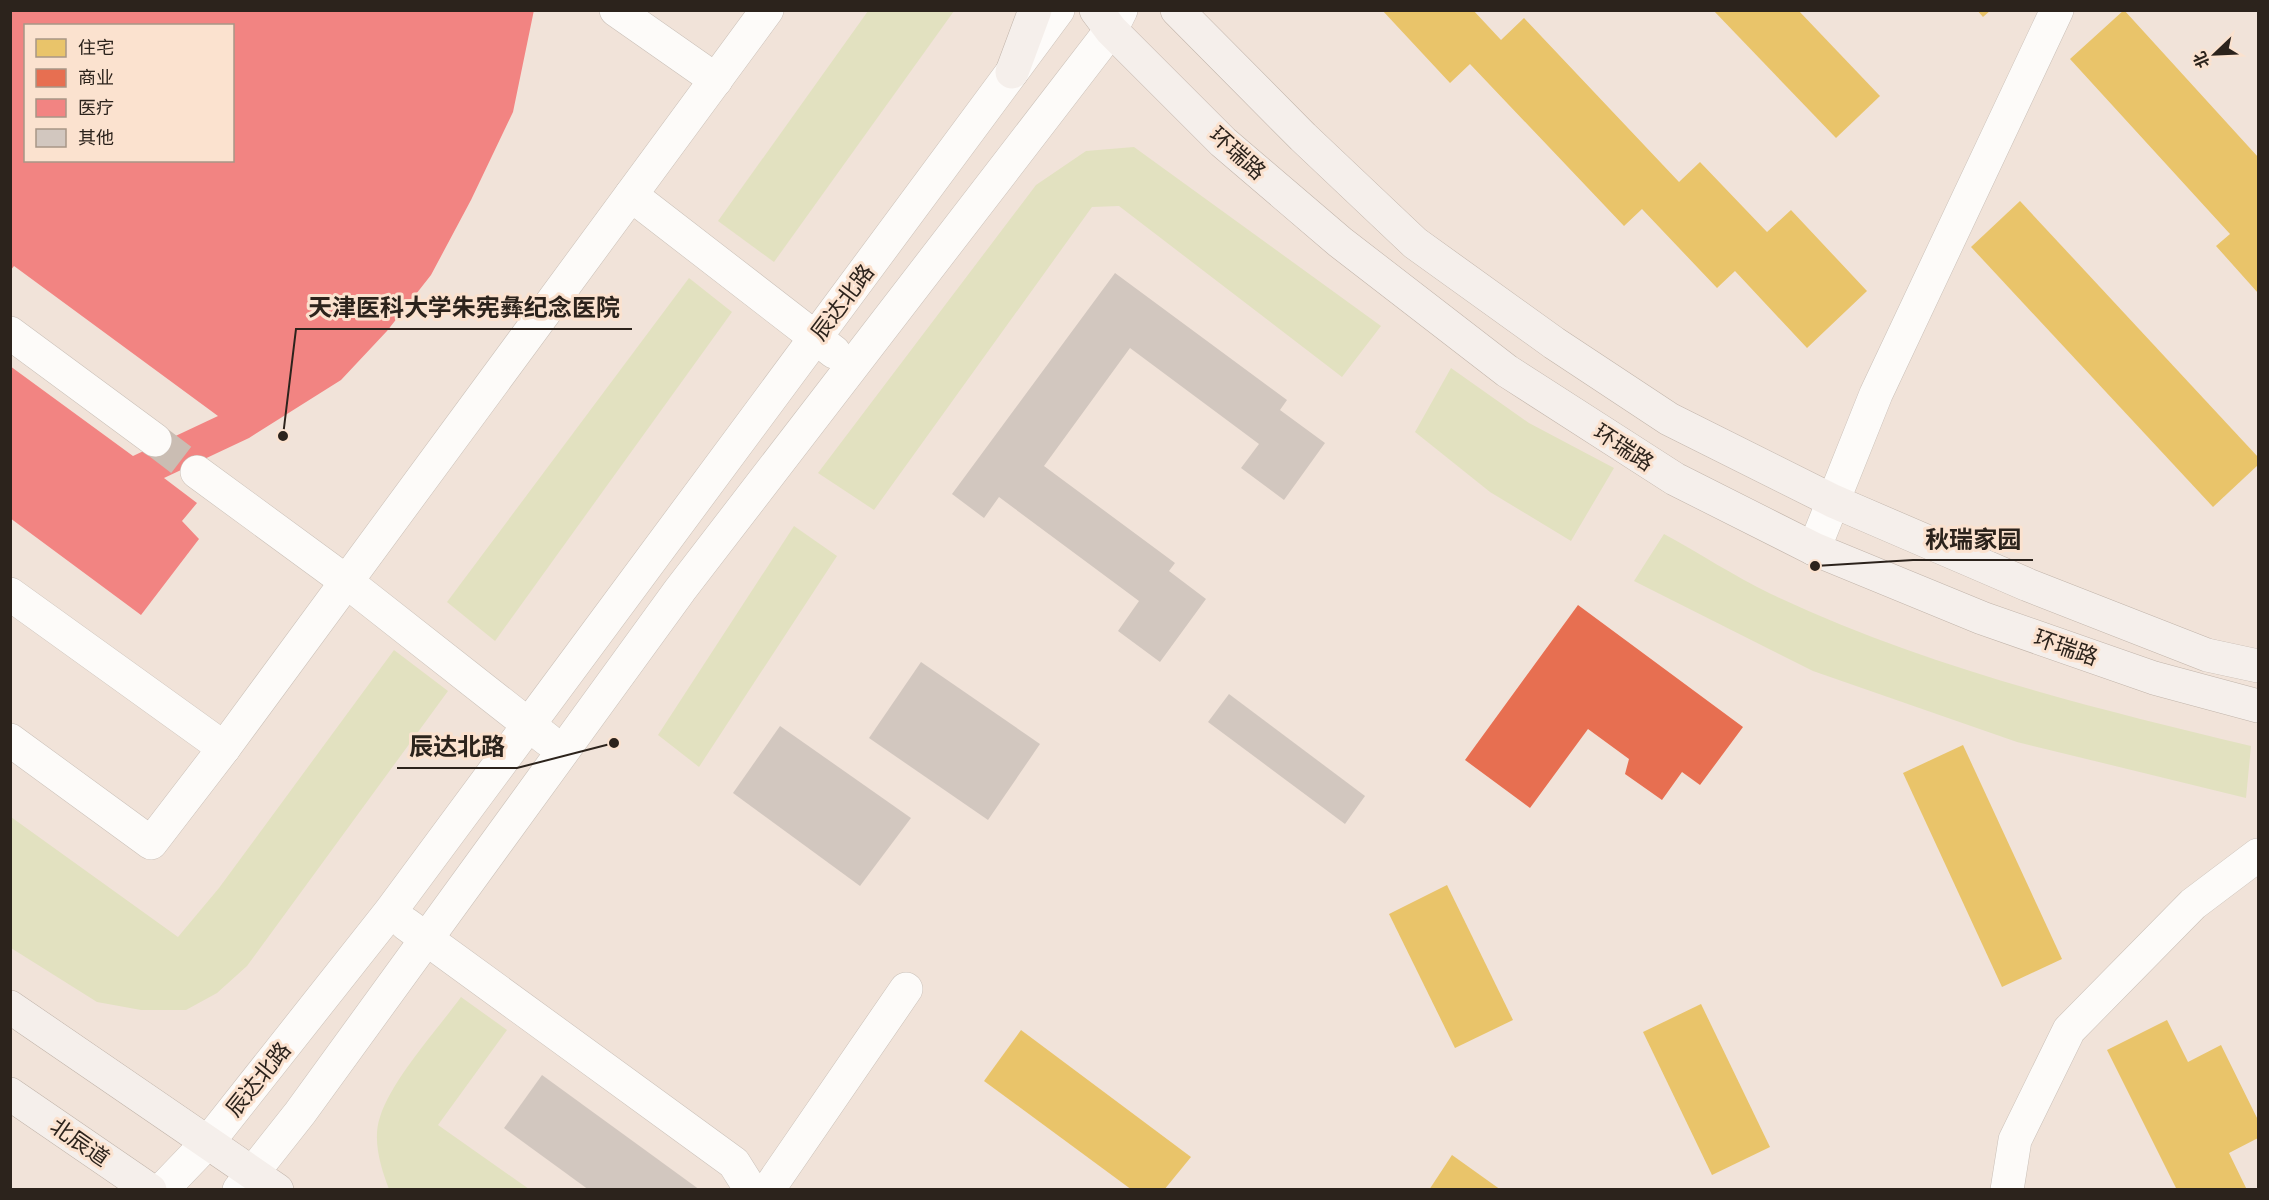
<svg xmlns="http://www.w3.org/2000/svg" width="2269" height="1200" font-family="'Space Grotesk','Noto Sans SC',sans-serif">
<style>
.green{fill:#e2e1c0}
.homes{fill:#e9c46a}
.shops{fill:#e76f51}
.health{fill:#f28482;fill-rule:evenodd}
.building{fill:#d2c7bf}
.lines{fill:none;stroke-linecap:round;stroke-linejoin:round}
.minor-tunnel{stroke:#cabdb3;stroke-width:33;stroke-dasharray:33 16;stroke-linecap:butt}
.minor-casing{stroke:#cac0b8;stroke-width:34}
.major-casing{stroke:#c1b4aa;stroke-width:34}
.minor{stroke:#fdfbf9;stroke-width:33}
.major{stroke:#f5efeb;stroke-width:33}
.labels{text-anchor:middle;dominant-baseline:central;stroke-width:6;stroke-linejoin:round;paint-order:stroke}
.street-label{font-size:22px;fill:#2c231c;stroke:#fbe2cf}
.leader{fill:none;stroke:#2c231c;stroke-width:2}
.callout-dot{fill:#2c231c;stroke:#fbe2cf;stroke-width:2}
.callout-label{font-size:24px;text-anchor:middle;font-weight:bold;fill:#2c231c;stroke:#fbe2cf;stroke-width:6;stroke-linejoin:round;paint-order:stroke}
</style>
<rect width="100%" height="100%" fill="#f1e3d9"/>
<g class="green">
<polygon points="868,11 954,11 774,262 718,221"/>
<polygon points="1134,147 1381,326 1342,377 1119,206 1092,207 874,510 818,473 1036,185 1086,151"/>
<polygon points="689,278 732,312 495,641 447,602"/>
<polygon points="1451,368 1529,423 1614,468 1571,541 1490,492 1415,432"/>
<polygon points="794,526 837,556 699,767 658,735"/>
<path d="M 1664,534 C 1699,553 1734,576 1771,594 C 1923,666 2088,707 2251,746 L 2246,798 L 2017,742 L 1813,671 L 1634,581 Z"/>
<polygon points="394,650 448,691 247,966 217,993 186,1010 141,1010 97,1002 11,948 11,817 178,937 219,888"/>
<path d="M 461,997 L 507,1030 L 438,1125 L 529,1189 L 389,1189 C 381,1168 372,1140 380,1117 C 392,1079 437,1030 461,997 Z"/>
</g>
<g class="homes">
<polygon points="1382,10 1473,10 1501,40 1524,18 1679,182 1700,162 1767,232 1791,210 1867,291 1807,348 1735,271 1717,288 1642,209 1624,226 1470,64 1450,83"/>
<polygon points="1713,10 1798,10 1880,96 1836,138"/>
<polygon points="1977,10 1991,10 1983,17"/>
<polygon points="2124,10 2258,157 2258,293 2216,246 2230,234 2070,59"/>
<polygon points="2020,201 2258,457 2258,465 2213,507 1971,247"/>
<polygon points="1963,745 2062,959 2002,987 1903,773"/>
<polygon points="1447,885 1513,1020 1455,1048 1389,914"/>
<polygon points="1701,1004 1770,1147 1712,1175 1643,1032"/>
<polygon points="2167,1020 2188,1062 2221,1045 2258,1120 2258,1138 2229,1153 2247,1190 2177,1190 2107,1050"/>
<polygon points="1021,1030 1191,1157 1164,1190 1132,1190 984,1081"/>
<polygon points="1452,1155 1501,1190 1429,1190"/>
</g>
<polygon class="shops" points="1578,605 1743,727 1700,785 1682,772 1662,800 1625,774 1629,759 1588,729 1530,808 1465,760"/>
<path class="health" d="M 10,10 L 534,10 L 513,112 L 471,200 L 431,275 L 387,331 L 341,380 L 249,438 L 164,478 L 197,503 L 182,521 L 199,539 L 141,615 L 10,518 L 10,366 L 133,456 L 218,416 L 14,266 L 10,271 ZM 26,26 L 232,26 L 232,160 L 26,160 Z"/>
<g class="building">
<polygon points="1115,273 1287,400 1280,410 1325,443 1284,500 1241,468 1259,444 1130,348 1044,466 1175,563 1169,571 1206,599 1160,662 1118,631 1139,601 999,497 984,518 952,494"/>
<polygon points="921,662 1040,744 988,820 869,738"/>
<polygon points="1229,694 1365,796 1345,824 1208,722"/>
<polygon points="780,726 911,818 860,886 733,793"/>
<polygon points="542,1075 700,1190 589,1190 504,1128"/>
</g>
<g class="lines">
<polyline class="minor-tunnel" points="155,440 197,472"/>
<defs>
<g id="minor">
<polyline points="616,10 716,80"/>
<polyline points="631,195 834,352"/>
<polyline points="10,333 155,440"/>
<polyline points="197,472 347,582 548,740"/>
<polyline points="1814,549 1876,394 2057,10"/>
<polyline points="10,594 224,748"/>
<polyline points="10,740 151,843 224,748 767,10"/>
<polyline points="406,924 734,1163 751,1190"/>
<polyline points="162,1190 209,1141 390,912 1058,10"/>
<polyline points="239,1190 300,1113 680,590 1111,30 1121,10"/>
<polyline points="768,1190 906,989"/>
<polyline points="2007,1190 2015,1140 2069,1030 2193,904 2258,855"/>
</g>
<g id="major">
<polyline points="1096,10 1111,30 1223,142 1340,242 1507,371 1675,479 1814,549 1982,618 2154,678 2258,706"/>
<polyline points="1177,10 1303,137 1415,243 1554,343 1669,419 1833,501 2028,585 2207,655 2258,666"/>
<polyline points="1012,72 1035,10"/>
<polyline points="10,1007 277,1190"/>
<polyline points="10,1094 150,1190"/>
</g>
</defs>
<use href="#minor" class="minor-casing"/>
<use href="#major" class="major-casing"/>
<use href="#minor" class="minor"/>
<use href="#major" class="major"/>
</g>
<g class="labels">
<g class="street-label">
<text transform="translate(1238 153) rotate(42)">环瑞路</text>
<text transform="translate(842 302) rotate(-53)">辰达北路</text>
<text transform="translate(1624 447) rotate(33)">环瑞路</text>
<text transform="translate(2066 647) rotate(19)">环瑞路</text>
<text transform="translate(258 1079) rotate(-51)">辰达北路</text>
<text transform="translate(80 1142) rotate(35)">北辰道</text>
</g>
</g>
<path class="leader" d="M283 436L296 329H632M1815 566L1913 560H2033M614 743L517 768H397"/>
<g class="callout-dot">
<circle cx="283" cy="436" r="6"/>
<circle cx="1815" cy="566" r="6"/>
<circle cx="614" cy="743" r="6"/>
</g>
<g class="callout-label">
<text x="464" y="316">天津医科大学朱宪彝纪念医院</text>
<text x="1973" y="548">秋瑞家园</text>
<text x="457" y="755">辰达北路</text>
</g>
<rect width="2269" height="1200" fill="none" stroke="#2c231c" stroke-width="24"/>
<rect x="24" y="24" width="210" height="138" fill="#fbe2cf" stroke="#a89687" stroke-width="1.5"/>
<rect x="36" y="39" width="30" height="18" fill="#e9c46a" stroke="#a89687" stroke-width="1.5"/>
<text x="78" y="54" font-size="18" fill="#2c231c">住宅</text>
<rect x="36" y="69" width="30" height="18" fill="#e76f51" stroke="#a89687" stroke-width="1.5"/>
<text x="78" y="84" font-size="18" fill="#2c231c">商业</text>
<rect x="36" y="99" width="30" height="18" fill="#f28482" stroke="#a89687" stroke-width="1.5"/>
<text x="78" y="114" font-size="18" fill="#2c231c">医疗</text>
<rect x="36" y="129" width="30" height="18" fill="#d2c7bf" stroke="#a89687" stroke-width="1.5"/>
<text x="78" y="144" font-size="18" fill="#2c231c">其他</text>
<g transform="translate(2215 54) rotate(247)" stroke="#fbe2cf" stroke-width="4.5" paint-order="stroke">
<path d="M0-4.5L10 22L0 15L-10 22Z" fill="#2c231c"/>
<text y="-9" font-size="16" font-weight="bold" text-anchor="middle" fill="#2c231c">北</text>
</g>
</svg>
